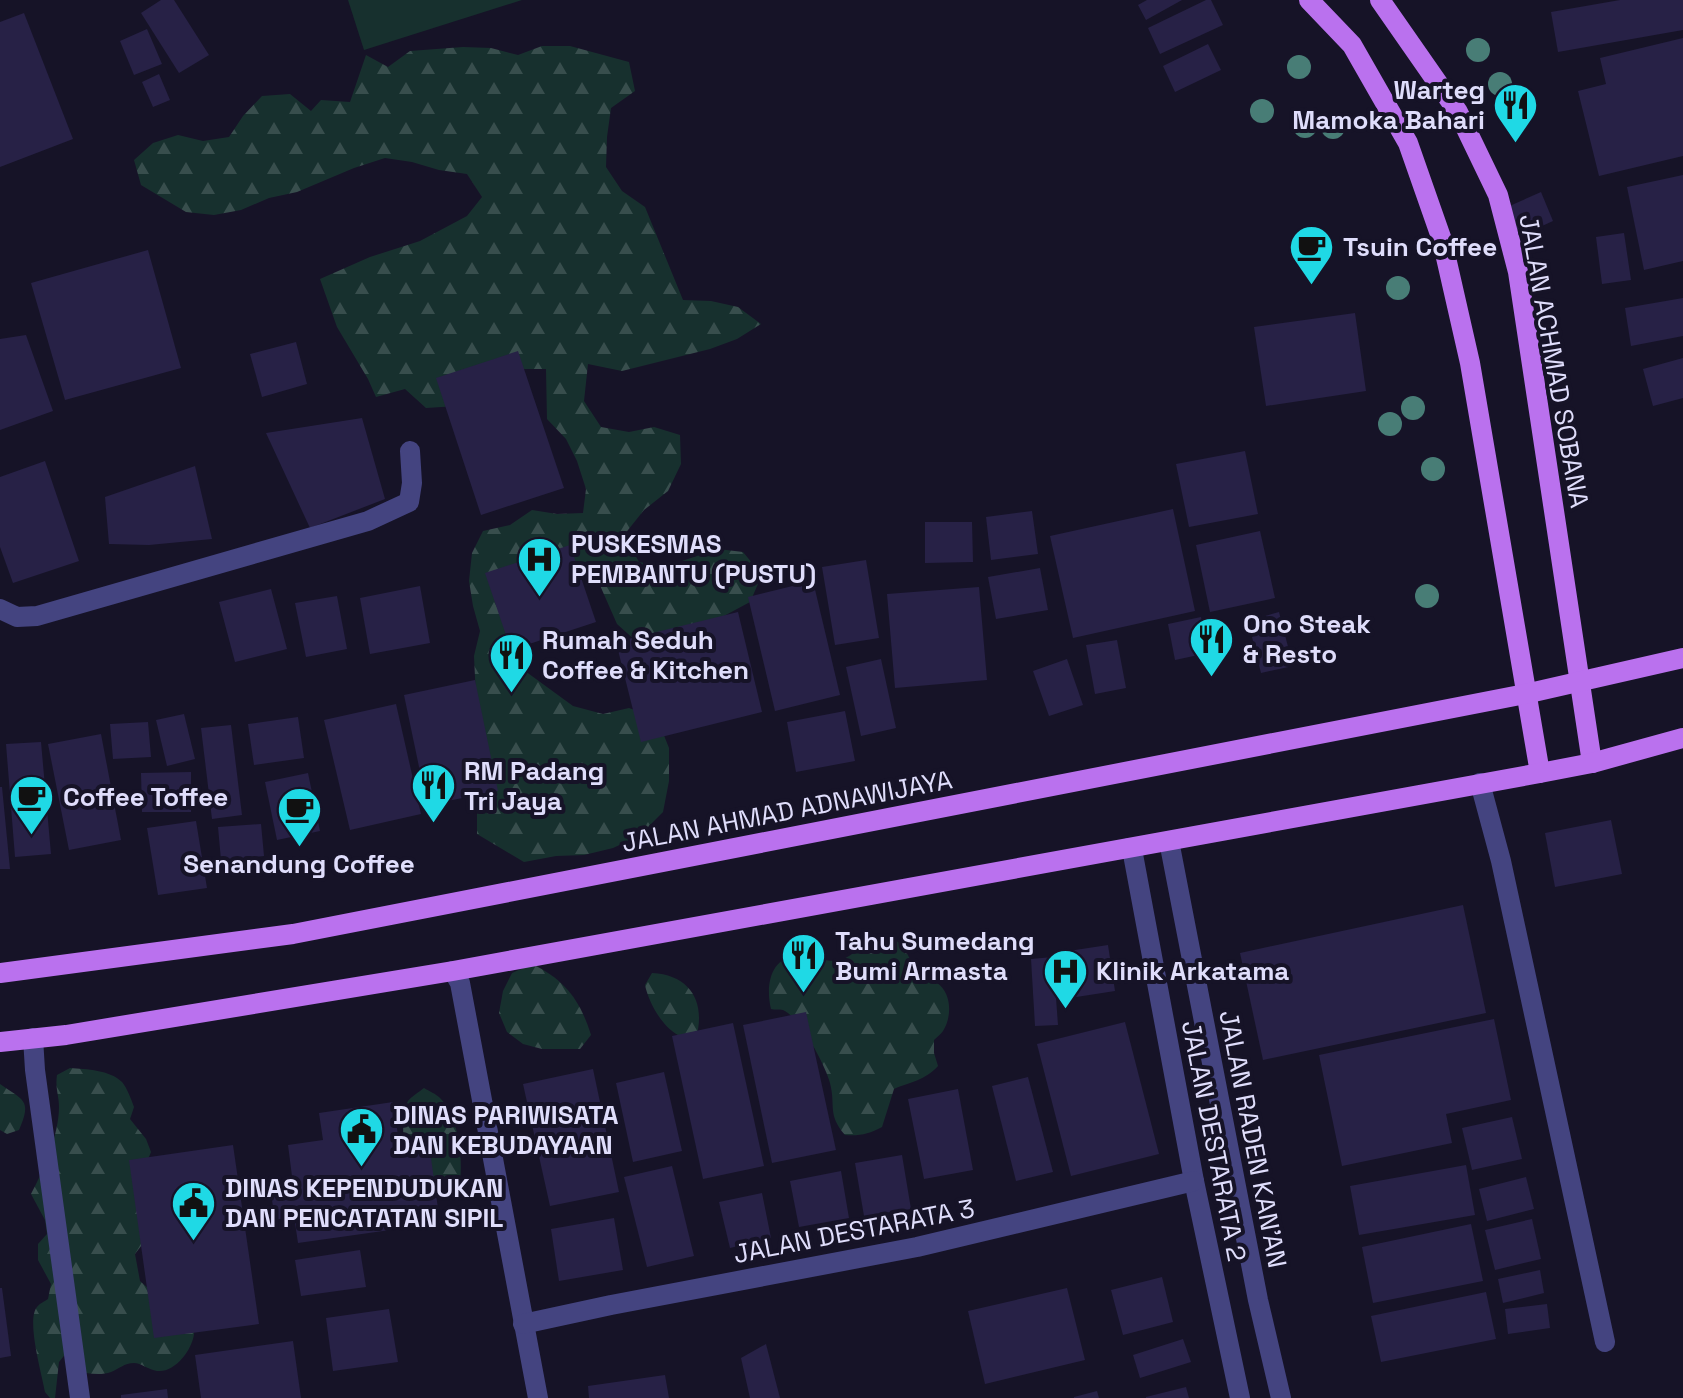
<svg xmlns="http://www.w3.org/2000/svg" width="1683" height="1398" font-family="'Space Grotesk',sans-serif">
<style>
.grass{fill:#17302e}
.forest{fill:url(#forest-firs)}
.building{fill:#272146}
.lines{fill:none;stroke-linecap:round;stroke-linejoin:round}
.minor{stroke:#444480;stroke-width:20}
.major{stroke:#ba71ee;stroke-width:20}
.tree{fill:#487d76}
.labels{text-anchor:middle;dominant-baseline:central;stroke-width:8;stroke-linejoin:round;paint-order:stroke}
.poi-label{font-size:26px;font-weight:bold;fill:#dfddfb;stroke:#161327;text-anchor:start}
.street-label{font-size:26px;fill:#dfddfb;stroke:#161327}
</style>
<defs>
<pattern id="forest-firs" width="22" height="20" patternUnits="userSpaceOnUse" patternTransform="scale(2)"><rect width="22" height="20" fill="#17302e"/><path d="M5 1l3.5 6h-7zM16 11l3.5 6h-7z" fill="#384e4d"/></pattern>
</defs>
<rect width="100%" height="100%" fill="#161327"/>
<polygon class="grass" points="348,0 522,0 364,50"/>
<g class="forest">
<polygon points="542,46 570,46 629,62 635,91 611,108 607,137 606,167 622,191 645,207 683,300 711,301 738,307 761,324 737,339 710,349 622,371 588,364 584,401 601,427 629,432 654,427 680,435 681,464 668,491 644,510 624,535 639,562 664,567 718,549 743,552 762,575 750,602 722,617 636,641 617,624 595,574 569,564 509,642 525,671 573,706 603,714 629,708 657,718 669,748 669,781 663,812 639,836 613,848 584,855 556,856 524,862 477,834 477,809 480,783 474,656 480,631 473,606 469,581 472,553 483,531 510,525 532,510 557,514 583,513 586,489 577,461 566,439 547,419 546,369 517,369 472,405 426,408 405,389 376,397 368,379 337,327 320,279 370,257 420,241 467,216 482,197 467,174 439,170 412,162 385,158 354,168 297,192 269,198 241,210 214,215 186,212 141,185 134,160 153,143 178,135 203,141 229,137 243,116 262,96 290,94 311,111 321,100 350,102 366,55 388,67 410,51 463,47 491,48 518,55"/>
<path d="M 893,938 C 909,950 906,955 916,969 C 922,977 929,978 937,983 C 952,993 952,1017 943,1031 C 941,1034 937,1037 934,1040 L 934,1053 L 938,1066 C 924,1081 912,1081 894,1089 L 882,1127 C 869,1134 860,1136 845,1135 C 827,1114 836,1106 830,1083 C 826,1066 799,1016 783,1010 C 779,1009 775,1010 771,1009 C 765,984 771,953 804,956 C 816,957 829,963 841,960 C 847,958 853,953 858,950 C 870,943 880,939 893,938 Z"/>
<path d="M 532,964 C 565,980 580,1000 591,1035 L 580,1049 L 542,1049 L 523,1044 L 507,1032 L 499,1013 L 503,991 L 512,973 Z"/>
<path d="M 652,973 C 691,975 706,1003 696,1038 C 694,1038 684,1038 682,1037 C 664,1030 649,1004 645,985 Z"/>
<path d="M 70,1068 C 86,1069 110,1070 122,1082 C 127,1088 131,1099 134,1107 L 130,1119 L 146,1139 L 151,1152 L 146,1164 L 151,1233 L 135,1254 L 140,1281 L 150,1290 L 192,1309 C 193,1317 194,1326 194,1334 C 192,1350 175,1373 157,1371 C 149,1370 141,1363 134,1363 C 124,1363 119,1369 111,1372 C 103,1375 94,1374 86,1373 L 67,1352 L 59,1362 L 55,1398 L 50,1398 L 45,1392 C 42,1374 26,1320 37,1307 C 40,1303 44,1302 48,1299 L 51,1284 L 38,1260 L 38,1244 L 47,1234 L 45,1220 L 31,1194 C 44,1170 59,1134 59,1107 C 59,1095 55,1089 57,1075 Z"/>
<path d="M 0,1084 C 22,1100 33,1099 19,1130 L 7,1134 L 0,1130 Z"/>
<path d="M 424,1088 C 429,1091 436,1094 440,1098 C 459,1116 463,1159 460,1183 L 444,1193 L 427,1187 L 403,1155 C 405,1140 400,1115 408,1101 C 411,1097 419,1092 424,1088 Z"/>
</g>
<g class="building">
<polygon points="161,0 174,0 209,55 179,73 141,13"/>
<polygon points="1147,0 1182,0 1146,20 1138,5"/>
<polygon points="1206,0 1211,0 1223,25 1160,54 1148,28"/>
<polygon points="1620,0 1683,0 1683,30 1558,52 1551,12"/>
<polygon points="24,13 73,139 0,167 0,22"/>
<polygon points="147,29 162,64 134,75 120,41"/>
<polygon points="1683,38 1683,156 1599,176 1578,91 1606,84 1600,58"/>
<polygon points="1208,44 1221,70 1175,92 1163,66"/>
<polygon points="159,74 170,100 153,107 142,82"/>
<polygon points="1683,175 1683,261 1644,270 1627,187"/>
<polygon points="1541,192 1553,221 1518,237 1505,208"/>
<polygon points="1624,233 1631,280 1602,284 1596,237"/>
<polygon points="148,250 181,368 65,400 31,283"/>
<polygon points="1683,298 1683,336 1631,346 1625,308"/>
<polygon points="1355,313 1366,391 1266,406 1254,327"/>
<polygon points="26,335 53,411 0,430 0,339"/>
<polygon points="296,342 307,384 262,397 250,354"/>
<polygon points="518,351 564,488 481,515 436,378"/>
<polygon points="1683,358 1683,398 1653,406 1643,369"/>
<polygon points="362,418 385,499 310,528 266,433"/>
<polygon points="1245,451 1258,514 1189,527 1176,464"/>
<polygon points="45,461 79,561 13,583 0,547 0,477"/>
<polygon points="195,466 212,539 149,545 109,544 105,497"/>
<polygon points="1173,509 1195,611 1073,638 1050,536"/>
<polygon points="1032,511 1038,554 991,560 986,517"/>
<polygon points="925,522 972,522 973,562 925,563"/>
<polygon points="1260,531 1275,598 1210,612 1196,545"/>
<polygon points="570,545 596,622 511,650 485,573"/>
<polygon points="866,560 879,638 835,645 822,567"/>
<polygon points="1040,568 1048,610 996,619 988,577"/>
<polygon points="813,581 840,695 775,711 748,597"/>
<polygon points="420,586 430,643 370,654 360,598"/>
<polygon points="979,587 987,680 895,688 887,594"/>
<polygon points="271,589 287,649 235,662 219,602"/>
<polygon points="337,596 347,649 306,657 295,603"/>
<polygon points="738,612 762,712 641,742 616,642"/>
<polygon points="1279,612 1293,666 1261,673 1248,621"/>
<polygon points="1201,617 1208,653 1175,660 1168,624"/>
<polygon points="1117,640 1126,688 1095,694 1086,645"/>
<polygon points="881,659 896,728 861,736 846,667"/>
<polygon points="1067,659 1083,705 1049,716 1033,671"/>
<polygon points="475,680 498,791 427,805 404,695"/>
<polygon points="396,704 421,814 350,830 324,720"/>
<polygon points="845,711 855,761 796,772 787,722"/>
<polygon points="184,714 195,759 167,766 156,720"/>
<polygon points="298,717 304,758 254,765 248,724"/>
<polygon points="148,722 151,757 113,759 110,724"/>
<polygon points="231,725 242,815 212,819 201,728"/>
<polygon points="101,734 121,840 69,850 48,744"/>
<polygon points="41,742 51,854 15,857 6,744"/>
<polygon points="191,772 191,812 142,812 141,773"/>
<polygon points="308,773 320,831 277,840 265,782"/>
<polygon points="0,787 2,787 10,869 0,869"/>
<polygon points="1611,820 1622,874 1555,887 1545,833"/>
<polygon points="196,821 207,888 158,895 147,828"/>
<polygon points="261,824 264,856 221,860 218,827"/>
<polygon points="1463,905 1486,1013 1263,1060 1240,953"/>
<polygon points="1108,945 1115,991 1070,998 1062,952"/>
<polygon points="1053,957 1058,1025 1035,1026 1031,959"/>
<polygon points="806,1012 836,1150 772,1163 743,1025"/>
<polygon points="1494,1019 1511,1100 1446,1114 1452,1143 1342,1166 1319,1055"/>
<polygon points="1125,1022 1159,1154 1071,1176 1037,1044"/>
<polygon points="733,1023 764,1166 703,1179 672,1036"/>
<polygon points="593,1069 619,1192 550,1206 523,1084"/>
<polygon points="664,1072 682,1151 633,1162 616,1083"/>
<polygon points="1028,1077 1053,1172 1016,1181 992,1086"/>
<polygon points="958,1089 973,1170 924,1179 908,1099"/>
<polygon points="393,1102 401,1155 430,1151 440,1223 298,1243 294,1216 275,1220 270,1187 293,1184 288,1145 323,1140 319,1113"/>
<polygon points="1512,1117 1522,1159 1472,1170 1462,1128"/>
<polygon points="233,1145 259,1324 154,1338 129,1160"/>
<polygon points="902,1155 911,1209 864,1216 855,1163"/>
<polygon points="1466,1165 1475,1215 1359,1235 1350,1186"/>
<polygon points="672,1166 694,1256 647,1267 624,1177"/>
<polygon points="841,1171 849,1218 799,1227 790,1181"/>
<polygon points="1526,1177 1534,1209 1487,1221 1479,1189"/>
<polygon points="762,1193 771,1238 730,1248 719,1202"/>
<polygon points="614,1218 623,1270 559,1281 551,1229"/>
<polygon points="1532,1219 1541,1259 1495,1270 1485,1230"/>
<polygon points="1471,1224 1483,1281 1373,1303 1362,1247"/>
<polygon points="360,1250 366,1287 301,1296 295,1260"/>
<polygon points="1540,1270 1544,1293 1503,1303 1498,1279"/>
<polygon points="1162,1277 1173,1322 1123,1335 1111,1290"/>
<polygon points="0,1288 2,1288 11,1356 0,1358"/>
<polygon points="1067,1288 1085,1360 985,1384 968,1311"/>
<polygon points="1486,1292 1496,1339 1381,1362 1371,1316"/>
<polygon points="1547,1304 1550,1328 1508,1334 1505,1309"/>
<polygon points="389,1309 398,1362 333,1371 326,1318"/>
<polygon points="1183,1339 1191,1362 1140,1378 1133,1355"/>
<polygon points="293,1341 301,1398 201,1398 195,1355"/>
<polygon points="766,1344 780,1398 750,1398 741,1358"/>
<polygon points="665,1375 669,1398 589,1398 588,1386"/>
<polygon points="1186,1387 1189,1398 1146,1398 1146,1397"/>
<polygon points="167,1389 168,1398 121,1398 121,1395"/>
<polygon points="1097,1391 1099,1398 1074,1398 1074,1397"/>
</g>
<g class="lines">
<g class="minor">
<polyline points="0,609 17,617 37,616 368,521 409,502 412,483 410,451"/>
<polyline points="1480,783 1501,861 1605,1342"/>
<polyline points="1169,841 1258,1300 1281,1398"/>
<polyline points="1129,848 1132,849 1194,1181 1240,1398"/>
<polyline points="453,971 460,983 538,1398"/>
<polyline points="33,1038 35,1070 80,1398"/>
<polyline points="523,1324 611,1305 917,1247 1194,1181"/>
</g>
<g class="major">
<polyline points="1309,0 1352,45 1408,143 1442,240 1470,363 1540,773"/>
<polyline points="1380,0 1458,112 1498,195 1518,272 1592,763"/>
<polyline points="0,973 293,934 1525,694 1683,658"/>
<polyline points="0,1042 66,1035 453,971 1540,773 1592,763 1683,738"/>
</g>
</g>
<g class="tree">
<circle cx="1478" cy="50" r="12"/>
<circle cx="1299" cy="67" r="12"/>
<circle cx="1500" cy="84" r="12"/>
<circle cx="1262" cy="111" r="12"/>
<circle cx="1305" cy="126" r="12"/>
<circle cx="1333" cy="127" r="12"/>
<circle cx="1398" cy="288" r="12"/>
<circle cx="1413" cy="408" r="12"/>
<circle cx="1390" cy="424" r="12"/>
<circle cx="1433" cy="469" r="12"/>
<circle cx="1427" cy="596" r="12"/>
</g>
<defs>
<symbol id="restaurant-pin" viewBox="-11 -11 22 30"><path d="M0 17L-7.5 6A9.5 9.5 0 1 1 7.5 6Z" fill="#1fd9e5" stroke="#161327"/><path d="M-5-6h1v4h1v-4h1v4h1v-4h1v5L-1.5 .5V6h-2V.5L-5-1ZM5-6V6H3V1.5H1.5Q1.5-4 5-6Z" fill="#111"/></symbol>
<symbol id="cafe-pin" viewBox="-11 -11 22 30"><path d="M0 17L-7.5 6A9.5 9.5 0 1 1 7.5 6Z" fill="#1fd9e5" stroke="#161327"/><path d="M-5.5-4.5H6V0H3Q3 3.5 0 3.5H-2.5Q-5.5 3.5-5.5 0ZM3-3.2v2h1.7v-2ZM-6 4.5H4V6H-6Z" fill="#111"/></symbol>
<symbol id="hospital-pin" viewBox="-11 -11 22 30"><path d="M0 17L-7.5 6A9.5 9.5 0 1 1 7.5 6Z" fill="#1fd9e5" stroke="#161327"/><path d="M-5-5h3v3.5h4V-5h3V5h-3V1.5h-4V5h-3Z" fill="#111"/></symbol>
<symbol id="civic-pin" viewBox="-11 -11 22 30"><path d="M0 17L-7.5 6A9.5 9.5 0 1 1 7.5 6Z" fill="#1fd9e5" stroke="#161327"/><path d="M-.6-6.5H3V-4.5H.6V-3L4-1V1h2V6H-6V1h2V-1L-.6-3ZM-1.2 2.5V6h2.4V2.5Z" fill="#111"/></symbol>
</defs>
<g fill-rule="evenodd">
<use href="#restaurant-pin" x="1490" y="80" width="51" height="69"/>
<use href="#cafe-pin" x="1286" y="222" width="51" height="69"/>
<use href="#hospital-pin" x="514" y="534" width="51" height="69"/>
<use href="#restaurant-pin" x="1186" y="614" width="51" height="69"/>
<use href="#restaurant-pin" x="486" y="630" width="51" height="69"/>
<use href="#restaurant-pin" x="408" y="760" width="51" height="69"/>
<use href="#cafe-pin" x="6" y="772" width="51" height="69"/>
<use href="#cafe-pin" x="274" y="784" width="51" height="69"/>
<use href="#restaurant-pin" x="778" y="930" width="51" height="69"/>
<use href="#hospital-pin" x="1040" y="946" width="51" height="69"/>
<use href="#civic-pin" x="336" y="1104" width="51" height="69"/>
<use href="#civic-pin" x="168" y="1178" width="51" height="69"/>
</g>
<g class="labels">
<g class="poi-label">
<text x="1485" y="90" text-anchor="end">Warteg<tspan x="1485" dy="30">Mamoka Bahari</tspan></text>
<text x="1343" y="247">Tsuin Coffee</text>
<text x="571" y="544">PUSKESMAS<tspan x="571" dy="30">PEMBANTU (PUSTU)</tspan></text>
<text x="1243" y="624">Ono Steak<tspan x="1243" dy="30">&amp; Resto</tspan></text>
<text x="542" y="640">Rumah Seduh<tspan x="542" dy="30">Coffee &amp; Kitchen</tspan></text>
<text x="464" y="771">RM Padang<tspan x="464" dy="30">Tri Jaya</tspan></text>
<text x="63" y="797">Coffee Toffee</text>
<text x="299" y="864" text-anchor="middle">Senandung Coffee</text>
<text x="835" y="941">Tahu Sumedang<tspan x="835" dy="30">Bumi Armasta</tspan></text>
<text x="1096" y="971">Klinik Arkatama</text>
<text x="393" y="1115">DINAS PARIWISATA<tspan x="393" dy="30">DAN KEBUDAYAAN</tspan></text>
<text x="225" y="1188">DINAS KEPENDUDUKAN<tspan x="225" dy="30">DAN PENCATATAN SIPIL</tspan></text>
</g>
<g class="street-label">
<text transform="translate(1554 361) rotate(80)">JALAN ACHMAD SOBANA</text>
<text transform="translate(787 811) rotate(-11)">JALAN AHMAD ADNAWIJAYA</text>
<text transform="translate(1253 1139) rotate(79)">JALAN RADEN KAN'AN</text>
<text transform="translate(1214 1141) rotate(79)">JALAN DESTARATA 2</text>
<text transform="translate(854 1231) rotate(-11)">JALAN DESTARATA 3</text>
</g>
</g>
</svg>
